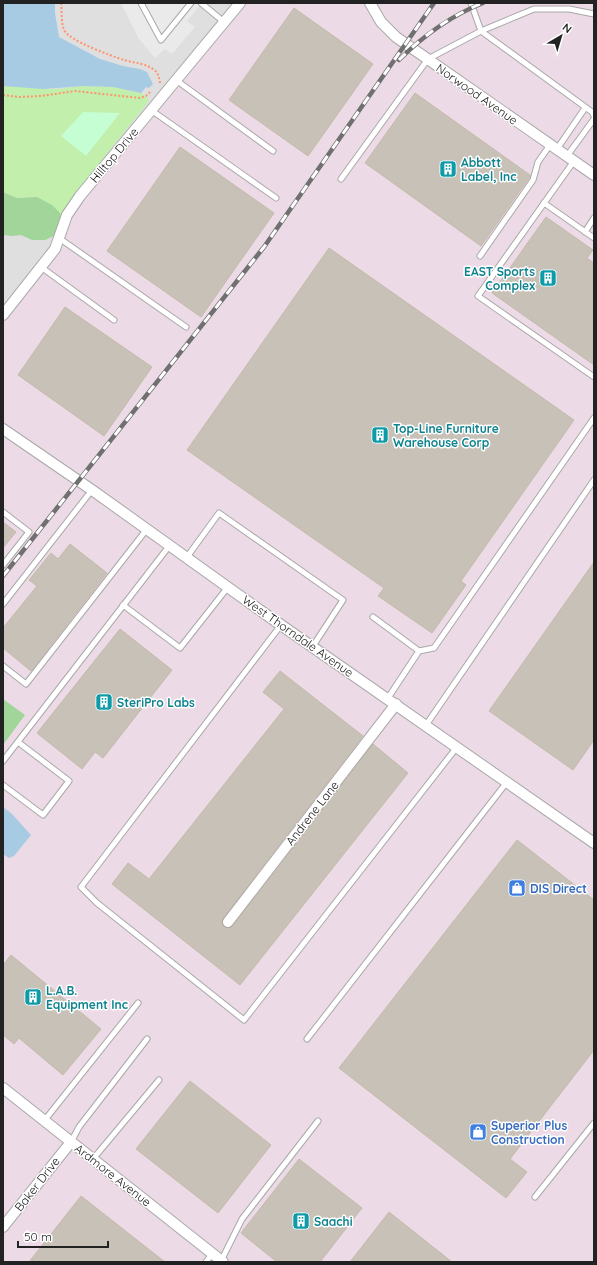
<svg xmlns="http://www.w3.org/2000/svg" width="597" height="1265" font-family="Quicksand,sans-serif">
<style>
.residential{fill:#e0dfdf}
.industrial{fill:#ecdae6}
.grass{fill:#c2efab}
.forest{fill:#a2d59a}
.park{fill:#c4fed2}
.parking{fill:#eaeaea}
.water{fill:#a6cbe3}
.building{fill:#c8c1b7;stroke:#c6baa9}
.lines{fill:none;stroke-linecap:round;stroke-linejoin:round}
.service-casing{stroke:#a9a9a9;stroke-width:7}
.minor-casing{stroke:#a9a9a9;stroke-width:12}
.path{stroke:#ff936d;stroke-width:2;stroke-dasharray:2 2;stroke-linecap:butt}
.service{stroke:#fff;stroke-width:5}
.minor{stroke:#fff;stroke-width:10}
.rail-casing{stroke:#707070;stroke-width:4.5}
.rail{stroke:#fff;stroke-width:3;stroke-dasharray:9;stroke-linecap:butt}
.labels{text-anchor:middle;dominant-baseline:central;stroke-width:3;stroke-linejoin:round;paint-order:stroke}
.street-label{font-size:12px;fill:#222;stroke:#fff}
.culture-label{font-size:12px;font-weight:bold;fill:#0d838f;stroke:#fff;text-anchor:start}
.shop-label{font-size:12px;font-weight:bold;fill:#366cbe;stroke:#fff;text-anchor:start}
</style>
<rect width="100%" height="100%" fill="#f3f1e8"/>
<polygon class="residential" points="3,3 239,3 55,249 3,313"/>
<polygon class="industrial" points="239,3 594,3 594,1262 3,1262 3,313 41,267 67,215"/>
<polygon class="grass" points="3,86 57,89 84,86 113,87 141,93 148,98 149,101 77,191 65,208 62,219 52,205 37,197 17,198 3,192"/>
<g class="forest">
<polygon points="3,192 17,198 37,197 52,205 60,213 62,219 54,236 45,240 32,240 21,235 12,236 3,235"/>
<polygon points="3,699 25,715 3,745"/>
</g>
<polygon class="park" points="83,112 120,113 86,156 61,136"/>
<polygon class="parking" points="121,3 202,3 187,21 195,27 172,54 165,49 155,58 139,39"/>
<g class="water">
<polygon points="3,3 55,3 55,13 59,37 100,59 123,66 140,69 147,72 153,84 149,88 146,87 141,93 113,87 84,86 43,89 3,86"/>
<polygon points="3,807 11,813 31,835 14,856 9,858 3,854"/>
</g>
<g class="building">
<polygon points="294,8 373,64 308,156 229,100"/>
<polygon points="415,93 530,175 529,178 481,246 365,163"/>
<polygon points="180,147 274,213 201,317 107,251"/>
<polygon points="546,217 593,250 587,258 594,263 594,365 492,293"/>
<polygon points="329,248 574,420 461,581 466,585 432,633 378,596 384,588 187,450"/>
<polygon points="65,307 152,367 104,436 18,375"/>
<polygon points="3,522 16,532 3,548"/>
<polygon points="70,544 107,573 31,671 3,648 3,628 37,586 29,580 51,553 58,559"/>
<polygon points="594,562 594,740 573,770 489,711"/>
<polygon points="120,629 172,670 103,758 95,752 82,769 37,733"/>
<polygon points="280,671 363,736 223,918 222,922 224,927 228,928 233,926 373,744 408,773 240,985 112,884 128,863 149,879 284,709 263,692"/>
<polygon points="517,840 594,900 594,1050 510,1159 527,1172 506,1198 339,1068"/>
<polygon points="11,955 101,1029 63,1075 19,1038 14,1044 3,1035 3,965"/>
<polygon points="190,1081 271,1145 218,1213 136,1149"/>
<polygon points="299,1159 362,1208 320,1262 277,1262 241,1233"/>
<polygon points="81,1196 165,1262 29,1262"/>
<polygon points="389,1212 452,1262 350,1262"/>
</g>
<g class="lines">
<defs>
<g id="service">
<polyline points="141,3 161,40 191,3"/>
<polyline points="201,3 224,22"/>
<polyline points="471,3 481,31 592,112 594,116"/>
<polyline points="176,80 273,151"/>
<polyline points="151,110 276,198"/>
<polyline points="557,149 585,108"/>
<polyline points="567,156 594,119"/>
<polyline points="574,161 478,296 594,377"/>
<polyline points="341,179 428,59 481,31 534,9 569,9 594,14"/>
<polyline points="544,203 594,238"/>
<polyline points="585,232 594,218"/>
<polyline points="59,238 186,327"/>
<polyline points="480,256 533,180 538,162 550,145"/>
<polyline points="41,267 114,320"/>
<polyline points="3,512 29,532 3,565"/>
<polyline points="187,557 219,513 343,600 313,646"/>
<polyline points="3,604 92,490"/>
<polyline points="123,605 180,648 228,587"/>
<polyline points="373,617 419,651"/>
<polyline points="281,625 81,887 97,903 244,1020 457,747"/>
<polyline points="3,666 26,684 147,529"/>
<polyline points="388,698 419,651 434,648 594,418"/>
<polyline points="426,725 594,480"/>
<polyline points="3,761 170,545"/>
<polyline points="3,785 43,815 69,781 18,742"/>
<polyline points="307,1039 507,782"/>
<polyline points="44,1121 138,1003"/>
<polyline points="71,1142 79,1127 147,1039"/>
<polyline points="93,1159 159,1080"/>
<polyline points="535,1197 594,1123"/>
<polyline points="221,1261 242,1219 318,1121"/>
<polyline points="206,1262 212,1254"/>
</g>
<g id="minor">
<polyline points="370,3 381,22 396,37 594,175"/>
<polyline points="3,315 55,249 67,215 80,196 240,3"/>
<polyline points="3,429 92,490 271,618 594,843"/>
<polyline points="228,922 396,704"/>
<polyline points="3,1088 223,1262"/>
<polyline points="3,1227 71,1142"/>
</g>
</defs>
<use href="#service" class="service-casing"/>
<use href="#minor" class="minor-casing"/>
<g class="path">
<path d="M 61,3 C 62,11 61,23 64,30 C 69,41 112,56 124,60 C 134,63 144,63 153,69 C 158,72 159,77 160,82 L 159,83"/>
<polyline points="3,95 20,97 41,96 75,91 140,98 146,96 150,92"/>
</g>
<use href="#service" class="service"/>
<use href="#minor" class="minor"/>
<defs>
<g id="rail">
<path d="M 399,60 C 424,35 450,16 483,3"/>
<polyline points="3,576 264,247 434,3"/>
</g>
</defs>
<use href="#rail" class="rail-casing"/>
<use href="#rail" class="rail"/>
</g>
<defs>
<symbol id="building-square" viewBox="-11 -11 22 22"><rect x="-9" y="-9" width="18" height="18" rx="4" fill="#0f9aa8" stroke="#fff"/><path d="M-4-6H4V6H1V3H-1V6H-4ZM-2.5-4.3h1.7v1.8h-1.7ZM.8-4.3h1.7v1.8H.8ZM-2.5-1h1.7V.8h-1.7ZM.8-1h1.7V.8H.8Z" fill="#fff"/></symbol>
<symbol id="shop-square" viewBox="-11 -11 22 22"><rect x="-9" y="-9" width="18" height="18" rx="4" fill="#3f7fe0" stroke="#fff"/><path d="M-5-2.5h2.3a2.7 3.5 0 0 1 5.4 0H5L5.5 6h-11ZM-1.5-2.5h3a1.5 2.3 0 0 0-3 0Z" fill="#fff"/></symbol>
</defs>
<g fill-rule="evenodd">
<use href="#building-square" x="438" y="159" width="20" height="20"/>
<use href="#building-square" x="538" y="268" width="20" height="20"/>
<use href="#building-square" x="370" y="425" width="20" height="20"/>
<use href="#building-square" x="94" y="692" width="20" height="20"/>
<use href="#shop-square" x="507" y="878" width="20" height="20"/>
<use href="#building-square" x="23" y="987" width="20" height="20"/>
<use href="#shop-square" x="468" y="1122" width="20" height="20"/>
<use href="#building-square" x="291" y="1211" width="20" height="20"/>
</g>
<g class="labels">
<g class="street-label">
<text transform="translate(477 94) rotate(35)">Norwood Avenue</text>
<text transform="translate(114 155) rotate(-50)">Hilltop Drive</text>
<text transform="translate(298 636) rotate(35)">West Thorndale Avenue</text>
<text transform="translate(312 813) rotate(-52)">Andrene Lane</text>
<text transform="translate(113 1175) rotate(38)">Ardmore Avenue</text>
<text transform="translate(37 1184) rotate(-52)">Baker Drive</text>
</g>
<g class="culture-label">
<text x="461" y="162">Abbott<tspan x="461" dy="14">Label, Inc</tspan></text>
<text x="535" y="271" text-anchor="end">EAST Sports<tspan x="535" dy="14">Complex</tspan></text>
<text x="393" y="428">Top-Line Furniture<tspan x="393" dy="14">Warehouse Corp</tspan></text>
<text x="117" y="702">SteriPro Labs</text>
<text x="46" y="990">L.A.B.<tspan x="46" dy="14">Equipment Inc</tspan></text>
<text x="314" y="1221">Saachi</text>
</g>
<g class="shop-label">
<text x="530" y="888">DIS Direct</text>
<text x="491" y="1125">Superior Plus<tspan x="491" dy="14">Construction</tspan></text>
</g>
</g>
<rect width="597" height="1265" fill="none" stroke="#222222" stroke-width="8"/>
<g transform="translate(561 36) rotate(38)" stroke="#ffffff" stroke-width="3" paint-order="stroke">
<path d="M0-3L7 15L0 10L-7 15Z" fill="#222222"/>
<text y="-6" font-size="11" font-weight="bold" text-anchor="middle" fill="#222222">N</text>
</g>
<path d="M18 1241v6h90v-6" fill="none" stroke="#222222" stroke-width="2"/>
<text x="24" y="1241" font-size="12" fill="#222222" stroke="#ffffff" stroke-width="3" paint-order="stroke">50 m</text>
</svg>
